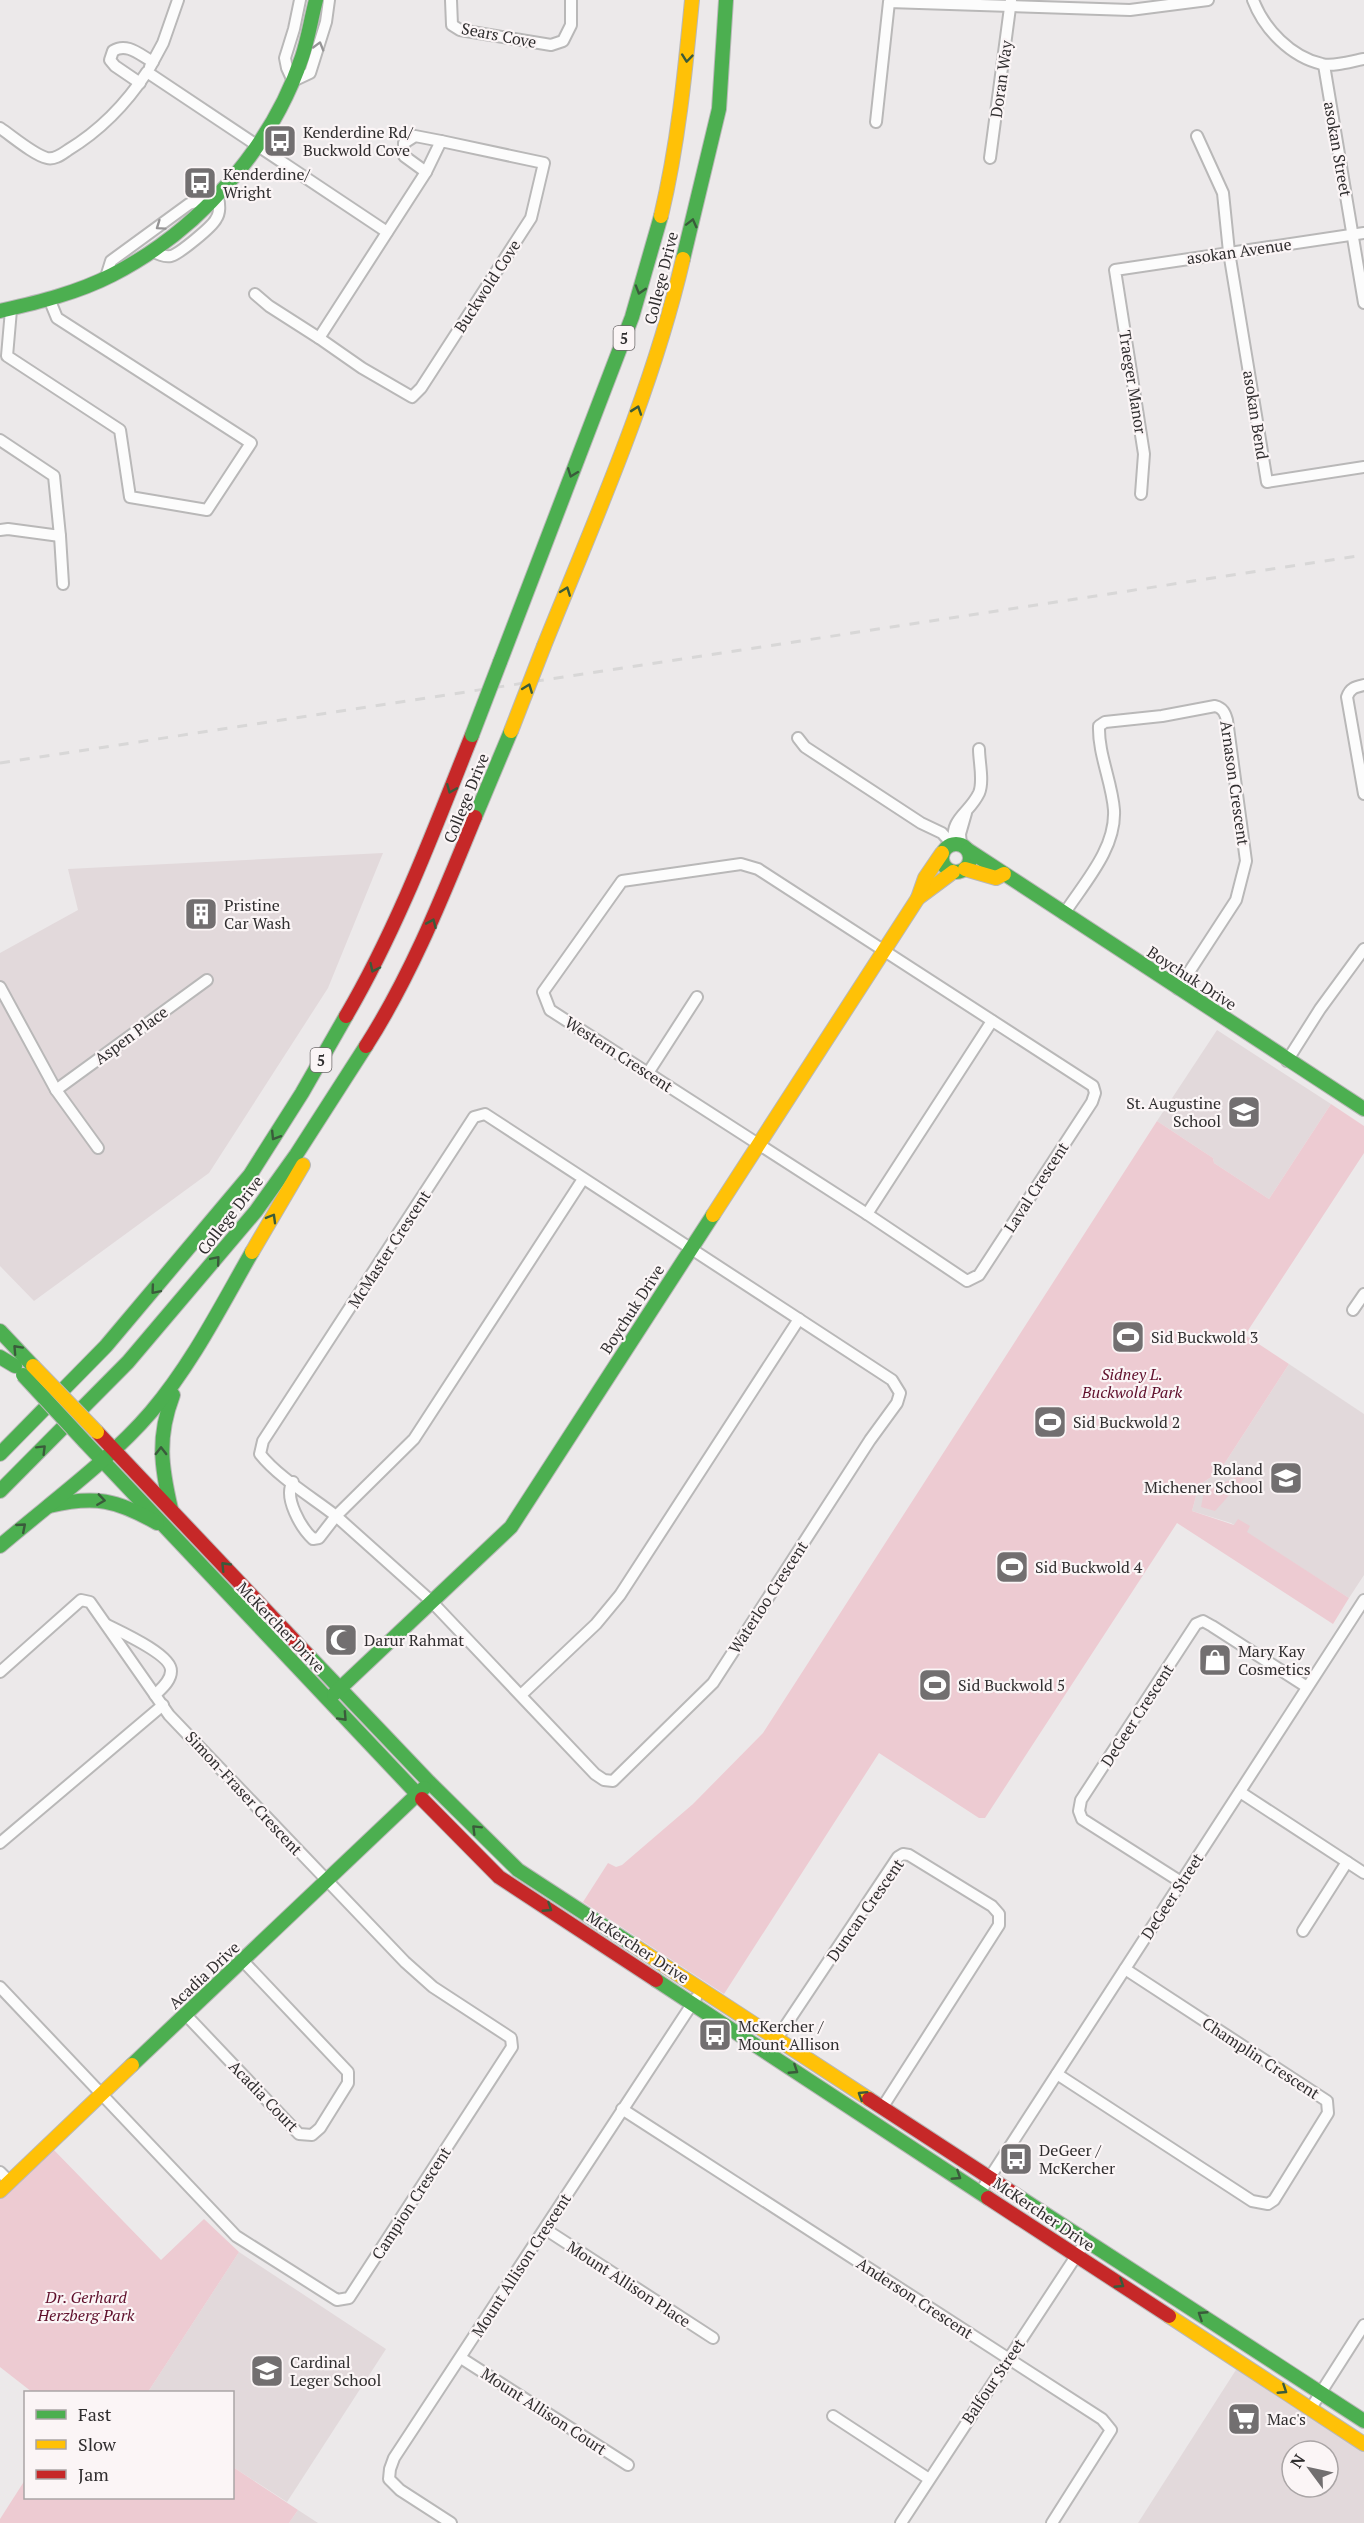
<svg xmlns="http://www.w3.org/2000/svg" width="1364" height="2523" font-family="'PT Serif',serif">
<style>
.built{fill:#e2d9db;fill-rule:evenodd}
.green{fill:#edcbd2}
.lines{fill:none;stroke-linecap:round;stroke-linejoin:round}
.street-casing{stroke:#b9b8b8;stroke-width:14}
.fast-casing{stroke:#b9b8b8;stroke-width:16}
.slow-casing{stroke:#b9b8b8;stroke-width:16}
.jam-casing{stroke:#b9b8b8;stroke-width:16}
.street{stroke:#fcfcfc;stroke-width:10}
.fast{stroke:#4caf50;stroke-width:14}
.slow{stroke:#ffc107;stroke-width:14}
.jam{stroke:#c62828;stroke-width:14}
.rail{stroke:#d8d7d7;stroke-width:3;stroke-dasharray:10 10;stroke-linecap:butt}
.fast-bridge-casing{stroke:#b9b8b8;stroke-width:16;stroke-linecap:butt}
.slow-bridge-casing{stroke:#b9b8b8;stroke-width:16;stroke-linecap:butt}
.fast-bridge{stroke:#4caf50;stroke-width:14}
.slow-bridge{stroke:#ffc107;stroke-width:14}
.oneway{stroke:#969596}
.oneway2{stroke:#3a5b3b}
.labels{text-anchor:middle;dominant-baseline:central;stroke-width:4.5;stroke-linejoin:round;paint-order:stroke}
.shield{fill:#fbf5f6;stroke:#6d6a6b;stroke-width:1.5}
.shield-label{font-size:15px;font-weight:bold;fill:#302e2f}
.street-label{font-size:16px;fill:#302e2f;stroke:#fbf5f6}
.poi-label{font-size:16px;fill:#302e2f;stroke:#fbf5f6;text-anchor:start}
.park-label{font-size:16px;font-style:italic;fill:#5f0f2b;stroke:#fbf5f6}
</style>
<rect width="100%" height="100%" fill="#ece9ea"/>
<g class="built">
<polygon points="383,853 328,988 209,1173 34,1301 0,1266 0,953 78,910 68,869"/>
<polygon points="1217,1030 1331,1104 1269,1199 1214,1163 1213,1158 1157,1121"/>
<polygon points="1289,1364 1364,1414 1364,1575 1349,1598 1231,1523 1192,1511 1199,1485 1219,1472"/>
<polygon points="239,2252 386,2349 287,2502 233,2467 232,2392 148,2392"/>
<path d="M 1241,2362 L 1364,2444 L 1364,2523 L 1138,2523 ZM 1292,2451 L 1328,2451 L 1328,2487 L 1292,2487 Z"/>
<polygon points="298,2510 318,2523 289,2523"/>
</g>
<g class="green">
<polygon points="1331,1104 1364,1126 1364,1153 1245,1335 1289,1364 1219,1472 1199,1485 1192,1511 1234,1525 1238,1519 1250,1526 1247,1532 1349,1598 1333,1624 1177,1523 985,1818 979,1818 879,1753 724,1994 583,1902 608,1863 616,1867 622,1865 693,1804 763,1733 1157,1121 1213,1158 1214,1163 1269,1199"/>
<polygon points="1252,1470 1215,1511 1201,1507 1204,1492"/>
<polygon points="49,2145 161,2260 204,2219 239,2252 148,2392 32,2392 0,2367 0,2191"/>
<polygon points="233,2467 298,2510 289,2523 0,2523 0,2519 25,2480 26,2498 232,2498"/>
</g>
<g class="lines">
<defs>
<g id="street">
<polyline points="300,0 294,29 285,58 287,68 293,81 310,73 326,22 329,0"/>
<polyline points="451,0 452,25 460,30 551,45 563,41 571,25 571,0"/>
<path d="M 1253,0 C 1264,29 1291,57 1322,64 C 1334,67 1352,61 1364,59"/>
<polyline points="1324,65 1364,303"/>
<polyline points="150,67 163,43 178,0"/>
<path d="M 140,83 L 115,66 L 110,60 L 113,51 C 127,42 140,55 153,62"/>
<polyline points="876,122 889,2 1130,10 1208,0"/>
<path d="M 0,128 C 12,136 34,155 47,158 C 55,160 62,154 68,150 C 101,130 126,104 147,72 L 387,232"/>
<polyline points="1197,136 1223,193 1229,252 1267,482 1364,467"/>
<polygon points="441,141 544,163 531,218 421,388 412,397 362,368 319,338 426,172"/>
<polyline points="990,158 1011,0"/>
<polyline points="426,172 404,156 404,143 415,136 441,141"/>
<path d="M 153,251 C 159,255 164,257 171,256 C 179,254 212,227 216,219 C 221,212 219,203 218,196"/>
<polyline points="106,277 111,261 189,204 200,201 210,204"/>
<polyline points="255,294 269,306 319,338"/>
<polyline points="11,310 7,356 120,430 130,497 207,510 251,443 57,318 50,301"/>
<polyline points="0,440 54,476 60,536 8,529 0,530"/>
<polyline points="1141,494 1144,454 1115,270 1364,233"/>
<polyline points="60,536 63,584"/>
<path d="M 1364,685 C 1355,687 1350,688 1347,697 L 1364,794"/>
<polyline points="798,738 805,747 921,823 942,833 952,844"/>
<path d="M 954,843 C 950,818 969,814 979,793 C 984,781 979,762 979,749"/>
<polyline points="961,845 960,834 966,813"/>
<polygon points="741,864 758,869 1093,1086 1095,1093 1092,1102 979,1275 967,1281 867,1214 550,1010 543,992 622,881"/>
<path d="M 1064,914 C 1084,883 1116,849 1114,810 C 1112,782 1098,754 1099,726 L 1105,722 L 1162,716 L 1215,706 C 1223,708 1225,713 1227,720 L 1246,861 L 1236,900 L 1178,989"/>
<polyline points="0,987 56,1090 98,1148"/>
<polyline points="1287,1061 1320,1009 1364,949"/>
<polyline points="648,1073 697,997"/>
<polyline points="56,1090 207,980"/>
<polyline points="867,1214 992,1021"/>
<polyline points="1353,1310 1364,1294"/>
<path d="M 293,1482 C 283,1497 301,1528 313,1539 L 319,1538 L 336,1516 C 313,1498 278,1477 260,1454 L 263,1441 L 474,1117 L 485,1114 L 892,1380 L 900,1393 L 897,1403 L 870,1440 L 713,1683 L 613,1781 L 604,1780 L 595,1774 L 431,1601 L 336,1516 L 414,1439 L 583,1179"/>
<path d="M 107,1625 C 121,1632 172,1655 171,1671 C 171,1681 161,1689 155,1695"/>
<polyline points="0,1672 81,1600 90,1602 169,1715 405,1962 433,1987 511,2038 512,2047 349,2298 337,2300 236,2236 0,1987"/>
<polyline points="521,1695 596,1624 620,1595 799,1319"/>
<polyline points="1240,1792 1364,1873"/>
<polyline points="0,1843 163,1705"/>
<polyline points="1181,1882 1082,1819 1079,1811 1081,1800 1196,1624 1203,1621 1212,1626 1307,1687"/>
<polyline points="1303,1931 1347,1862"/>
<polyline points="186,2015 299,2134 312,2135 320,2128 348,2083 348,2072 243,1961"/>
<polyline points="776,2040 898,1857 903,1854 909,1855 992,1906 999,1914 999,1925 882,2108"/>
<polyline points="1057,2074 1252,2201 1268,2204 1274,2200 1328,2113 1327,2101 1125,1969"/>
<polyline points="622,2109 1102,2419 1111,2430 1052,2523"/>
<polyline points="0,2172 10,2182"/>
<polyline points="981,2191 1364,1600"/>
<polyline points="545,2229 713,2338"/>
<polyline points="461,2358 628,2465"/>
<polyline points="1311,2408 1364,2325"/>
<polyline points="833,2416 929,2479"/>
<polyline points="451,2523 400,2490 389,2479 390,2469 394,2458 696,1998"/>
<polyline points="901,2523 1086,2241"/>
</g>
<g id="fast">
<polyline points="683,259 719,109 726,0"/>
<path d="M 0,311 C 39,302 77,293 112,275 C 198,231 271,149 302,57 C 308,39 311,19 316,0"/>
<polyline points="500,662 632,317 661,216"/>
<polyline points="475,817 511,731"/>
<circle cx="956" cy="858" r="14"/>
<polyline points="968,850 1364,1109"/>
<polyline points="0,1331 33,1366"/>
<polyline points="0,1357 15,1366"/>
<polyline points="85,1442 422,1799"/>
<polyline points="0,1454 106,1346 250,1175 302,1093 346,1016"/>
<polyline points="0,1491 128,1362 256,1211 296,1155 366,1046"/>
<path d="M 49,1506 C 95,1495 117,1500 157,1523"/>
<path d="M 171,1509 C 161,1466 157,1437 173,1395"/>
<path d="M 0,1546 C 49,1504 110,1460 151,1412 C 192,1364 221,1306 252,1252"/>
<polyline points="308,1655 429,1782 518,1870 633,1945"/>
<polyline points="334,1694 511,1527 713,1215"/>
<polyline points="656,1980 988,2198"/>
<polyline points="132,2065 424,1788"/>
<polyline points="1016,2195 1364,2421"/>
</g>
<g id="slow">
<path d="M 661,216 C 678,145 685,73 692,0"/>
<path d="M 544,646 C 595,519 652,392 683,259"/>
<polyline points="965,869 996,878 1004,874"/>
<polyline points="918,898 953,872"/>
<polyline points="713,1215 918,898 925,878 942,853"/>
<polyline points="252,1252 303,1165"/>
<polyline points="633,1945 869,2099"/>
<polyline points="0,2191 132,2065"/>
<polyline points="1169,2316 1364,2444"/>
</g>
<g id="jam">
<path d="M 346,1016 C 398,927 434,830 472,735"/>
<path d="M 366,1046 C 412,974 443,895 475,817"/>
<polyline points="97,1432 308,1655"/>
<polyline points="422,1799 499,1877 656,1980"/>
<polyline points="869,2099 1016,2195"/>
<polyline points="988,2198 1169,2316"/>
</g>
</defs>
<use href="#street" class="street-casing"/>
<use href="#fast" class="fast-casing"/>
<use href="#slow" class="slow-casing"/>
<use href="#jam" class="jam-casing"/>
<use href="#street" class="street"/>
<use href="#fast" class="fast"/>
<use href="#slow" class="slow"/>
<use href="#jam" class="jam"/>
<polyline class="rail" points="0,763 1364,555"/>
<defs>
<g id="fast-bridge">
<polyline points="472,735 500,662"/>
<polyline points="23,1375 85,1442"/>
</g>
<g id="slow-bridge">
<polyline points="511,731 544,646"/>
<polyline points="33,1366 97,1432"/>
</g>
</defs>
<use href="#fast-bridge" class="fast-bridge-casing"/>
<use href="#slow-bridge" class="slow-bridge-casing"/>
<use href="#fast-bridge" class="fast-bridge"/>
<use href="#slow-bridge" class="slow-bridge"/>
</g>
<defs><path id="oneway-chevron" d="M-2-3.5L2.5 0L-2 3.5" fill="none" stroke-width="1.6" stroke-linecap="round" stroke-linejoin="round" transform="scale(1.5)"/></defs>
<g class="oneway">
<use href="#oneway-chevron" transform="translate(319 46) rotate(-74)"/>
<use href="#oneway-chevron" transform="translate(160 226) rotate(145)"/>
</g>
<g class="oneway2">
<use href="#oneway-chevron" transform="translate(687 58) rotate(96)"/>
<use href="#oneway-chevron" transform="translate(692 223) rotate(-76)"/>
<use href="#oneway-chevron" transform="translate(640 290) rotate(107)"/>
<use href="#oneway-chevron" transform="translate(637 410) rotate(-71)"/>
<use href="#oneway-chevron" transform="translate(572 473) rotate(111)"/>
<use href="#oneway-chevron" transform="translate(566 591) rotate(-69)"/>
<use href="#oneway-chevron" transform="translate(528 688) rotate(-69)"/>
<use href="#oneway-chevron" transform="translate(451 789) rotate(112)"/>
<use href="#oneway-chevron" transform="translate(432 923) rotate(-66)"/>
<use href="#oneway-chevron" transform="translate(374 968) rotate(115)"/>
<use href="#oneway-chevron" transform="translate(275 1136) rotate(122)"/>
<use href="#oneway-chevron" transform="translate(272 1218) rotate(-60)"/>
<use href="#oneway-chevron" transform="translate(216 1260) rotate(-50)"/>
<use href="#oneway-chevron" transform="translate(155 1290) rotate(130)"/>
<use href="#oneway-chevron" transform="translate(17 1349) rotate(-133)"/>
<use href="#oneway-chevron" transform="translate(42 1449) rotate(-45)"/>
<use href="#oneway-chevron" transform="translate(161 1451) rotate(-90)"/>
<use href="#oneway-chevron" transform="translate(101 1500) rotate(8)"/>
<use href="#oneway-chevron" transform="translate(22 1527) rotate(-41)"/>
<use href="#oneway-chevron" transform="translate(225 1566) rotate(-134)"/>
<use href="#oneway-chevron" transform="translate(343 1717) rotate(47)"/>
<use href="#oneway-chevron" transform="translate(476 1829) rotate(-135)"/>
<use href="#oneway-chevron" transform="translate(548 1908) rotate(33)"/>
<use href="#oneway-chevron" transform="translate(794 2070) rotate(33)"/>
<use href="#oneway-chevron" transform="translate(862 2095) rotate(-148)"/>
<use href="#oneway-chevron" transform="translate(957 2176) rotate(33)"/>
<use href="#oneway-chevron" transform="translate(1120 2284) rotate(33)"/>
<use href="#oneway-chevron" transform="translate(1202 2315) rotate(-147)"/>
<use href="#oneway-chevron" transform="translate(1283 2390) rotate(33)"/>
</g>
<defs>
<symbol id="bus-square" viewBox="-11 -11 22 22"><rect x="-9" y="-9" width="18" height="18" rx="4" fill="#726f70" stroke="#fbf5f6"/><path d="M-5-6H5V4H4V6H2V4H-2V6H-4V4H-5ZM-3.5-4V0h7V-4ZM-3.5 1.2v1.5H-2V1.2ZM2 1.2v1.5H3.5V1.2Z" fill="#fff"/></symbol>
<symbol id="building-square" viewBox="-11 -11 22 22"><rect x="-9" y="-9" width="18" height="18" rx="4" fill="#726f70" stroke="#fbf5f6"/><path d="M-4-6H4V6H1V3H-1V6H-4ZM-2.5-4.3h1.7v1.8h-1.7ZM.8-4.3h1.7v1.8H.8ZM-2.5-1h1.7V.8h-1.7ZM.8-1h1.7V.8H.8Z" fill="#fff"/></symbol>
<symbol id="school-square" viewBox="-11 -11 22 22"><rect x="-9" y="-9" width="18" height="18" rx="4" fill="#726f70" stroke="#fbf5f6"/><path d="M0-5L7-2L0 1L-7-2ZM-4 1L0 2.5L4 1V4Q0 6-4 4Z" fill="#fff"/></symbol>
<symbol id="stadium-square" viewBox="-11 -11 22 22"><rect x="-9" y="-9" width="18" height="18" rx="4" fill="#726f70" stroke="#fbf5f6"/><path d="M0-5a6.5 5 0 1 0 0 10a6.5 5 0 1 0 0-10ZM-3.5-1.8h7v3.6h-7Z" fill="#fff"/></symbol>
<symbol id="mosque-square" viewBox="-11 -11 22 22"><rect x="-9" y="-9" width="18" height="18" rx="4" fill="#726f70" stroke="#fbf5f6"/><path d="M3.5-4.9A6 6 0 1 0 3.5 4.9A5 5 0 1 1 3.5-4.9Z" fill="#fff"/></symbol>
<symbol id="shop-square" viewBox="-11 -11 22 22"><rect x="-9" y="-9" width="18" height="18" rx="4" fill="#726f70" stroke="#fbf5f6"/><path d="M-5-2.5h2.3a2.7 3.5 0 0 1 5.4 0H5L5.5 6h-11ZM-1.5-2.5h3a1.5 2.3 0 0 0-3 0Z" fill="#fff"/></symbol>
<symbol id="supermarket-square" viewBox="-11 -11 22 22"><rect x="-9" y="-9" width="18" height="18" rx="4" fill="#726f70" stroke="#fbf5f6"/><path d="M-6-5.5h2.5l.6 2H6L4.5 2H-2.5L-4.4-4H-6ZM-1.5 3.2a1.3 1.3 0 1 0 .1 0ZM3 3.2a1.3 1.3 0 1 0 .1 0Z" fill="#fff"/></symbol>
</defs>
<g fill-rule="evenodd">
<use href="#bus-square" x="261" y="122" width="38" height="38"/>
<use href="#bus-square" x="181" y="164" width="38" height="38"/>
<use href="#building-square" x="182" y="895" width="38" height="38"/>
<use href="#school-square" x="1225" y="1093" width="38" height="38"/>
<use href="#stadium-square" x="1109" y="1318" width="38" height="38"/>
<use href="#stadium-square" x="1031" y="1403" width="38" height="38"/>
<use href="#school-square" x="1267" y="1459" width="38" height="38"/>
<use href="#stadium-square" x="993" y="1548" width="38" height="38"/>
<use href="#mosque-square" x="322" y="1621" width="38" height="38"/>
<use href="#shop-square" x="1196" y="1641" width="38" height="38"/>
<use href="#stadium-square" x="916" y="1666" width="38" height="38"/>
<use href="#bus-square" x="696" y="2016" width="38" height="38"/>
<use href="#bus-square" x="997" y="2140" width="38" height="38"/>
<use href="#school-square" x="248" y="2352" width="38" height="38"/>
<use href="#supermarket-square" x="1225" y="2400" width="38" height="38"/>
</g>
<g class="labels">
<g class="shield">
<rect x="613.5" y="326" width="21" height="24" rx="4.5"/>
<rect x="310.5" y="1048" width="21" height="24" rx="4.5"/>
</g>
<g class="shield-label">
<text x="624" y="338">5</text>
<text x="321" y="1060">5</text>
</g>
<g class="street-label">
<text transform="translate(499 35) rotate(11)">Sears Cove</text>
<text transform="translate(1001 79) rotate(-82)">Doran Way</text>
<text transform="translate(1338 149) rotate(80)">asokan Street</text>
<text transform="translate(1239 251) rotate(-8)">asokan Avenue</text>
<text transform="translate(661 278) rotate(-76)">College Drive</text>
<text transform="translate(487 286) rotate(-57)">Buckwold Cove</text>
<text transform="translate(1133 382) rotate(81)">Traeger Manor</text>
<text transform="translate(1256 415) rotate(81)">asokan Bend</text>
<text transform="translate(1235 783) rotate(82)">Arnason Crescent</text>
<text transform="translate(466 798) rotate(-68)">College Drive</text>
<text transform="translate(1192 978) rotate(33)">Boychuk Drive</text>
<text transform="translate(131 1035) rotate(-36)">Aspen Place</text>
<text transform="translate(619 1054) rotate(33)">Western Crescent</text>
<text transform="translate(1036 1187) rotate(-57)">Laval Crescent</text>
<text transform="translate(230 1215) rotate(-52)">College Drive</text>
<text transform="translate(389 1249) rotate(-57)">McMaster Crescent</text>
<text transform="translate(632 1309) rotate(-57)">Boychuk Drive</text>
<text transform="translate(768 1597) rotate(-57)">Waterloo Crescent</text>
<text transform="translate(281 1627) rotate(46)">McKercher Drive</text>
<text transform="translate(1137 1715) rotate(-57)">DeGeer Crescent</text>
<text transform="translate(244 1793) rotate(47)">Simon-Fraser Crescent</text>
<text transform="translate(1172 1896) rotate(-57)">DeGeer Street</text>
<text transform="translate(865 1910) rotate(-55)">Duncan Crescent</text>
<text transform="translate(638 1947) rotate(33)">McKercher Drive</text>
<text transform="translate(204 1975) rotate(-43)">Acadia Drive</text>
<text transform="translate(1261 2058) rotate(33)">Champlin Crescent</text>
<text transform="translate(264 2096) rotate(46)">Acadia Court</text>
<text transform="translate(411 2203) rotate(-57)">Campion Crescent</text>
<text transform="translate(1044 2214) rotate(34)">McKercher Drive</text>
<text transform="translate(521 2265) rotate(-57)">Mount Allison Crescent</text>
<text transform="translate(629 2284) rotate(33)">Mount Allison Place</text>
<text transform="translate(915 2298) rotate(33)">Anderson Crescent</text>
<text transform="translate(993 2381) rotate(-56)">Balfour Street</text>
<text transform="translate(544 2411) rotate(33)">Mount Allison Court</text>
</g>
<g class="poi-label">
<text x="303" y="132">Kenderdine Rd/<tspan x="303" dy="18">Buckwold Cove</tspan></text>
<text x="223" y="174">Kenderdine/<tspan x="223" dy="18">Wright</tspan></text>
<text x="224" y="905">Pristine<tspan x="224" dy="18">Car Wash</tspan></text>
<text x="1221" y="1103" text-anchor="end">St. Augustine<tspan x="1221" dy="18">School</tspan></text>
<text x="1151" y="1337">Sid Buckwold 3</text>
<text x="1073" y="1422">Sid Buckwold 2</text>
<text x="1263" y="1469" text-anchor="end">Roland<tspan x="1263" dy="18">Michener School</tspan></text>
<text x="1035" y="1567">Sid Buckwold 4</text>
<text x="364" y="1640">Darur Rahmat</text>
<text x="1238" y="1651">Mary Kay<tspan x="1238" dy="18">Cosmetics</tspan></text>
<text x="958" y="1685">Sid Buckwold 5</text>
<text x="738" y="2026">McKercher /<tspan x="738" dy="18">Mount Allison</tspan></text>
<text x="1039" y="2150">DeGeer /<tspan x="1039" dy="18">McKercher</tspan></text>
<text x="290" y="2362">Cardinal<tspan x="290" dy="18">Leger School</tspan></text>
<text x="1267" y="2419">Mac's</text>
</g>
<g class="park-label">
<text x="1132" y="1374">Sidney L.<tspan x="1132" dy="18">Buckwold Park</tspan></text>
<text x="86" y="2297">Dr. Gerhard<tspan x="86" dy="18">Herzberg Park</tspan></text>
</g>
</g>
<rect x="24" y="2391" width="210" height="108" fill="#fbf5f6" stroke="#aaa5a6" stroke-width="1.5"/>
<rect x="36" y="2410" width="30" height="9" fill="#4caf50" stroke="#aaa5a6" stroke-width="1.5"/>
<text x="78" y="2421" font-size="18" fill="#302e2f">Fast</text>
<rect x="36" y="2440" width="30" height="9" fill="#ffc107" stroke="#aaa5a6" stroke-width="1.5"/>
<text x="78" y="2451" font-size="18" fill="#302e2f">Slow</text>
<rect x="36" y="2470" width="30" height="9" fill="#c62828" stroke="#aaa5a6" stroke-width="1.5"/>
<text x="78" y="2481" font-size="18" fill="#302e2f">Jam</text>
<g transform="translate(1310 2469) rotate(303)"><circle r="28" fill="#fbf5f6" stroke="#aaa5a6" stroke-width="1.5"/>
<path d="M0-4.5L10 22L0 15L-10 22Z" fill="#726f70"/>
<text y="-9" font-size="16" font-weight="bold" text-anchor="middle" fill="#302e2f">N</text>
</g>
</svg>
